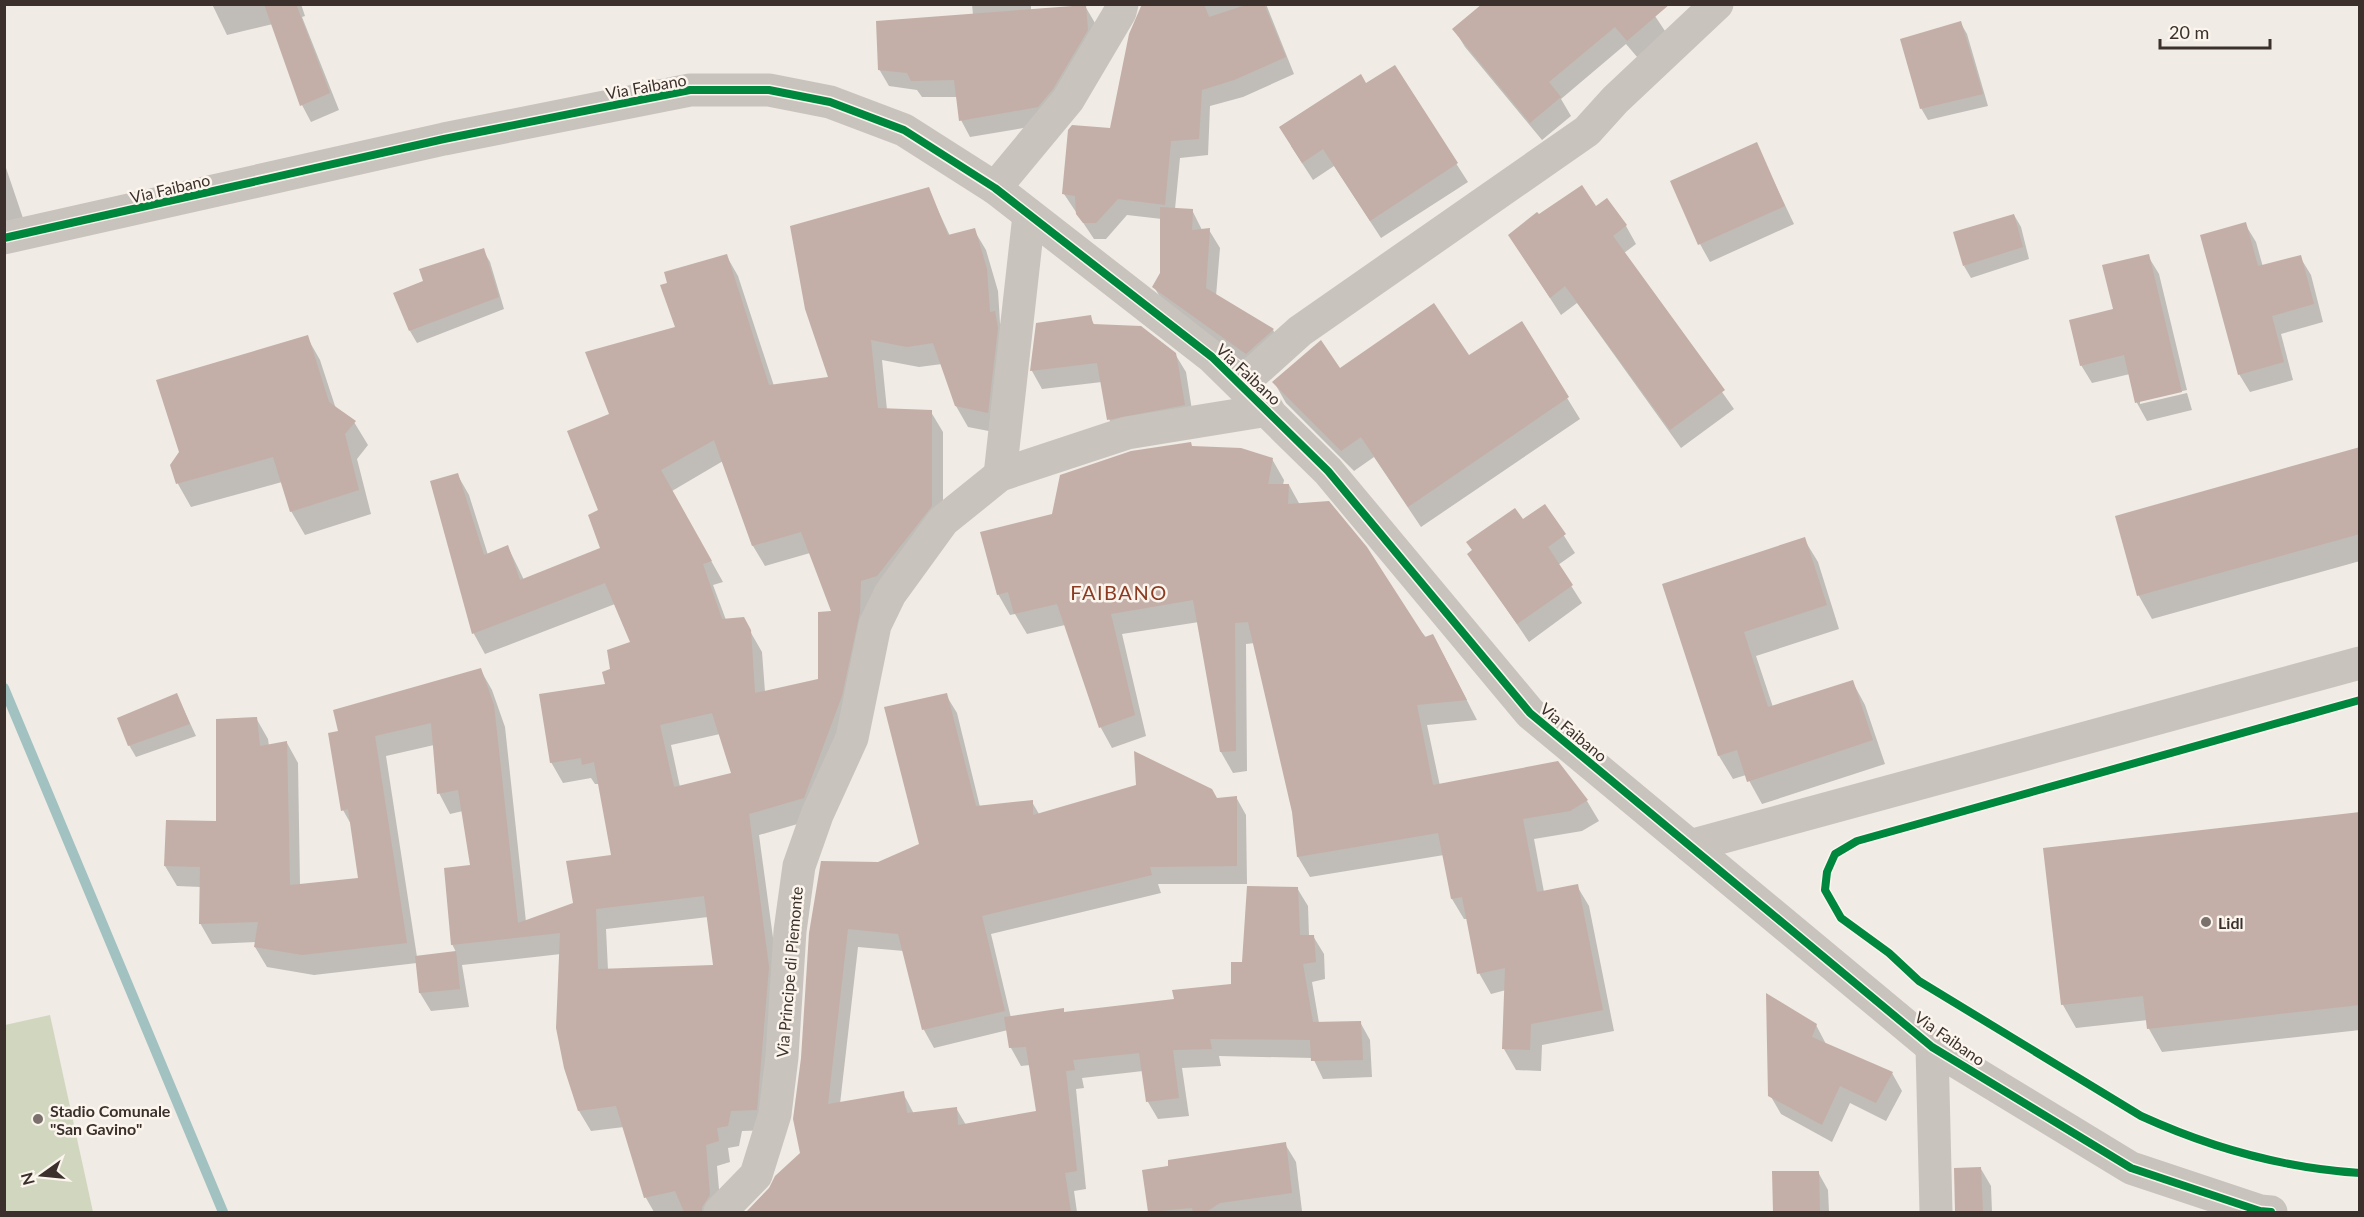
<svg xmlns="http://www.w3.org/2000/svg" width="2364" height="1217" font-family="Lato,sans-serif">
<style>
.green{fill:#d1d6bf}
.shadow{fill:#0003;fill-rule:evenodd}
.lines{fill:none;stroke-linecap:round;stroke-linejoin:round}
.stream{stroke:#a1c2c1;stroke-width:10}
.building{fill:#c3afa7;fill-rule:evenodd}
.minor{stroke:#c9c3be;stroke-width:33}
.cycleway-casing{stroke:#fbf5ee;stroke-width:11}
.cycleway{stroke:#00873e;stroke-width:8}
.poi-dot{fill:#7a716c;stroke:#fbf5ee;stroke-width:2}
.labels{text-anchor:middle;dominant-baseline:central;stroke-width:5;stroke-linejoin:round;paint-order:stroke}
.street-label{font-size:16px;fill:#3b302b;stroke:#fbf5ee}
.poi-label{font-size:16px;font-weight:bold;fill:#3b302b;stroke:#fbf5ee;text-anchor:start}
.quarter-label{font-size:20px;letter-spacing:1.5px;fill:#8c3b22;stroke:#fbf5ee}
</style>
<rect width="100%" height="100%" fill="#f0ebe5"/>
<polygon class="green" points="50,1015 93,1212 5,1212 5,1025"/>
<g class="shadow">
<polygon points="212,4 301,4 305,16 302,17 339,110 311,122 302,105 273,24 227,35"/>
<polygon points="972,4 1031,4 1031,10 1085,6 1095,23 1047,124 970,137 961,120 958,97 922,97 917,90 889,86 879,69 973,15"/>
<polygon points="1144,4 1266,4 1294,74 1243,97 1210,106 1208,155 1180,158 1175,209 1192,210 1202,230 1209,230 1220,248 1216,296 1273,330 1283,348 1257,372 1165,305 1154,287 1162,273 1162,219 1127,215 1106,239 1094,239 1064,194 1111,130"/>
<polygon points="1647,4 1667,34 1638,58 1626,44 1561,99 1571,116 1542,140 1465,47 1454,29"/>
<polygon points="1960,22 1967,34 1988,106 1928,120 1921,108"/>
<polygon points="1394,67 1468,182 1381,238 1334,166 1313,180 1291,146 1366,85"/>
<polygon points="1756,144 1794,224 1710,262 1700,244"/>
<polygon points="4,162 26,227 4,230"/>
<path d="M 928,189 L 950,236 L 974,230 L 986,250 L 998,291 L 1000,323 L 1006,334 L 999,433 L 968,427 L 956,406 L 942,364 L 919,367 L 882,360 L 887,410 L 931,412 L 943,432 L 943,527 L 888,596 L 815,819 L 759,835 L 780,989 L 768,1130 L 742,1131 L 739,1146 L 728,1148 L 730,1162 L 717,1166 L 721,1212 L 654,1212 L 646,1198 L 624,1127 L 591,1131 L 579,1111 L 561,954 L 462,965 L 469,1007 L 431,1011 L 420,993 L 417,963 L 314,975 L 267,967 L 255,947 L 256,942 L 212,944 L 200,923 L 201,887 L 177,886 L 165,866 L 218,823 L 256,718 L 268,739 L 269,746 L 287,743 L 298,763 L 300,886 L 360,879 L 352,826 L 343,810 L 340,732 L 480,669 L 492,690 L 505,727 L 526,922 L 574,904 L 613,857 L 600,784 L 595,784 L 591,778 L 563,783 L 551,762 L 607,685 L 612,670 L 632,643 L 615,604 L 485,654 L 474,634 L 432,482 L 457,474 L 469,495 L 488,555 L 508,547 L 524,580 L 602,549 L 600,511 L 611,415 L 676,328 L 726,255 L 738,276 L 774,386 L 830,378 ZM 723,461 L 753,546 L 765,566 L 810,553 L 833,612 L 820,680 L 765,692 L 762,652 L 743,619 L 726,620 L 713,585 L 723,582 L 672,491 ZM 720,734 L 733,774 L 680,787 L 671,745 ZM 434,745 L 439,793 L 450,814 L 463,811 L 472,867 L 452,944 L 456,952 L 417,957 L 386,756 ZM 708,917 L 714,966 L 608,970 L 606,929 Z"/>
<polygon points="1595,208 1626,226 1636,244 1624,253 1734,409 1681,448 1577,303 1561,315 1509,235 1538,216"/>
<polygon points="2014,215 2021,227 2029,259 1971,278 1964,266"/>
<polygon points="2245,224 2256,242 2263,267 2300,257 2311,275 2323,322 2281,334 2293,380 2250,392 2239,374"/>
<polygon points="483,250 490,262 504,309 417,343 410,331 425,282"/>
<polygon points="2148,256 2159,274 2187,390 2140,401 2140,404 2187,393 2192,410 2147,421 2137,403 2130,374 2092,383 2081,365"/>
<polygon points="1090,317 1095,326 1175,354 1186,372 1194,423 1119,437 1109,419 1102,382 1042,389 1032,371 1037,324"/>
<polygon points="1521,323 1580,419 1421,527 1374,457 1354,471 1286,403 1274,382 1339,370 1469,357"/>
<polygon points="307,337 320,360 336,409 354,422 368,445 357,459 371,514 305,535 291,511 282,482 191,507 178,484 172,465"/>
<polygon points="1193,448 1272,459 1284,480 1283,485 1289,485 1300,505 1444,656 1477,720 1427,725 1440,786 1558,763 1587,801 1599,821 1582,831 1534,839 1544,892 1577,886 1589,906 1614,1031 1542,1045 1541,1071 1516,1070 1504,1049 1506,990 1491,994 1479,973 1468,919 1464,919 1452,899 1444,855 1310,877 1298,857 1293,811 1255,643 1246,644 1247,771 1233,773 1221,752 1199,622 1122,634 1146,736 1112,748 1101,728 1065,625 1027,634 1015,614 1010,615 998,594 1053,516"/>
<polygon points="2360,453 2360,561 2152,619 2139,596 2117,517"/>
<polygon points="1545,506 1575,553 1558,565 1582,603 1529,642 1469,554"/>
<polygon points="1804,539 1818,562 1839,629 1756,656 1773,707 1852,681 1865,705 1885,764 1762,804 1746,775 1733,779 1719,756 1664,585"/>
<polygon points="177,695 196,736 136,757 129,745"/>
<path d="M 946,695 L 957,713 L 980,807 L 1032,802 L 1039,814 L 1236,797 L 1246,815 L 1247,884 L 1158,884 L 1161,893 L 991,934 L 1011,1018 L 1063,1010 L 1065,1013 L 1175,1000 L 1232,985 L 1243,963 L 1297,888 L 1308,906 L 1309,936 L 1313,936 L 1324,954 L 1325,979 L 1312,982 L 1319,1023 L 1360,1022 L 1370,1040 L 1372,1077 L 1323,1079 L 1313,1058 L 1219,1056 L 1221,1066 L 1182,1068 L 1189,1116 L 1158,1119 L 1148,1102 L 1143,1071 L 1082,1078 L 1084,1088 L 1076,1089 L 1086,1189 L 1074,1191 L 1077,1212 L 747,1212 L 801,1154 L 802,1058 L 810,933 L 878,864 L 921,845 ZM 858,947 L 904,951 L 924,1030 L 934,1048 L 1008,1030 L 1011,1048 L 1021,1066 L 1030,1065 L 1038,1112 L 966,1125 L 956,1108 L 914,1114 L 903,1093 L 840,1104 Z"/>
<polygon points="2360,813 2360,1030 2162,1052 2149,1029 2148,1020 2076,1028 2063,1005 2045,849"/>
<polygon points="1816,1025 1826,1044 1892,1073 1902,1091 1886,1121 1850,1103 1832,1142 1781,1114 1770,1095"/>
<polygon points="1285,1144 1296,1162 1302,1211 1150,1212 1144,1171"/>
<polygon points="1955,1169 1981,1169 1991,1186 1992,1212 1956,1212"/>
<polygon points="1818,1172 1828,1190 1829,1212 1774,1212 1774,1173"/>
</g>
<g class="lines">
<polyline class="stream" points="4,688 223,1212"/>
</g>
<g class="building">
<polygon points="264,4 296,4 330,93 300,106"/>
<polygon points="1142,4 1204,4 1209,17 1249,4 1264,4 1286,57 1234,80 1202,90 1199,139 1171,141 1165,205 1118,199 1096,223 1083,223 1076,214 1075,196 1062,194 1068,130 1072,125 1110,128 1129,34"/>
<polygon points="1482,4 1670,4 1627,41 1615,27 1549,82 1561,97 1530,123 1452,29"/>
<polygon points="1086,5 1088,30 1053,89 1038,107 959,121 954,80 911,81 907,73 878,70 876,21"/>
<polygon points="1961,21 1983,94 1920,109 1900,39"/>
<polygon points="1395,65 1458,163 1370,221 1323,149 1302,163 1279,127 1361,74 1366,83"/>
<polygon points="1757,142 1785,206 1698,245 1670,181"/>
<polygon points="1582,185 1596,206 1607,198 1627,225 1613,236 1725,390 1670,430 1565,286 1550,298 1508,235 1537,212 1539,214"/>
<path d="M 929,187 L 948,235 L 975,228 L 987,269 L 990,312 L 995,311 L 998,328 L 988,413 L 955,406 L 933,343 L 907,347 L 871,340 L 878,408 L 932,410 L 932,506 L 877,576 L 861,581 L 860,612 L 842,696 L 804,798 L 749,814 L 769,967 L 757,1110 L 731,1111 L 728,1126 L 717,1128 L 719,1141 L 706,1145 L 710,1195 L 702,1207 L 702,1212 L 684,1212 L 675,1191 L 644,1198 L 616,1106 L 578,1111 L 564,1068 L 556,1028 L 560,933 L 451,945 L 444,868 L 470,865 L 458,790 L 437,794 L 431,723 L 375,736 L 407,943 L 302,955 L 254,947 L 258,922 L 199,924 L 200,867 L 164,866 L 166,820 L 216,821 L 216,719 L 257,717 L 260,746 L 287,741 L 290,885 L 358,878 L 348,809 L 341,811 L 328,733 L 338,731 L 333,710 L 481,668 L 494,705 L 518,923 L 573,903 L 566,861 L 611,855 L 594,762 L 582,765 L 581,758 L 550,763 L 539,694 L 605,684 L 602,672 L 610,669 L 607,650 L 630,642 L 605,583 L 472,634 L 430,481 L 458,473 L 484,555 L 508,545 L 520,580 L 600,548 L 588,515 L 598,510 L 567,431 L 609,414 L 585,352 L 675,327 L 660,285 L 667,283 L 664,272 L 727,254 L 769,385 L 828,377 L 805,309 L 790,226 ZM 714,440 L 752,546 L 801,532 L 831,611 L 818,612 L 818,679 L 755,693 L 751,630 L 744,617 L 722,619 L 703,564 L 712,561 L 661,470 ZM 712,713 L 731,773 L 674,787 L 660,725 ZM 704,896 L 713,965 L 598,969 L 596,909 Z"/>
<polygon points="1160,207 1193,209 1192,230 1210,228 1206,288 1274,329 1246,354 1152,287 1160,273"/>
<polygon points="2014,214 2023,247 1963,266 1953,232"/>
<polygon points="2246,222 2258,266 2301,255 2314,304 2272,316 2284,362 2238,375 2200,235"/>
<polygon points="484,248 499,297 409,331 393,293 423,281 419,269"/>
<polygon points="2149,254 2182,392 2135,403 2124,355 2080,366 2069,320 2113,309 2102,265"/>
<polygon points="1434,303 1469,355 1522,321 1569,397 1408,507 1361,437 1341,451 1272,382 1321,340 1340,368"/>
<polygon points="1091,315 1093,324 1141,326 1176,353 1185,405 1107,420 1097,363 1030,371 1036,323"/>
<polygon points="308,335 329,402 356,421 345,434 359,490 290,512 273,457 176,484 170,465 179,452 156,380"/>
<polygon points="1191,442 1192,446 1241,448 1273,458 1268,484 1289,484 1288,504 1329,501 1367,547 1425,637 1433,634 1467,700 1417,705 1433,785 1558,761 1588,800 1570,811 1523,819 1537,892 1578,884 1603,1010 1531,1024 1530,1050 1502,1049 1505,968 1477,974 1462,897 1451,899 1438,833 1297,857 1292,812 1248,622 1235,623 1236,751 1220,752 1193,600 1111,614 1135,715 1099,728 1057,604 1014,614 1008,592 997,595 980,532 1052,514 1060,475 1131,451"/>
<polygon points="2360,447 2360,534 2137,596 2115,516"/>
<polygon points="1545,504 1566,534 1548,547 1573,585 1517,624 1467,554 1472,550 1466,542 1515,508 1523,519"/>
<polygon points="1805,537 1827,605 1744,632 1768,707 1853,680 1873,740 1747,782 1737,750 1718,756 1662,584"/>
<polygon points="177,693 190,724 128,746 117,718"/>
<polygon points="947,693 976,806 1033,800 1033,815 1136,785 1134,751 1212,789 1217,798 1237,796 1237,866 1150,867 1152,875 982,916 1005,1011 922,1030 898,934 848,929 828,1104 904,1091 907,1113 957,1107 958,1125 1036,1111 1026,1047 1009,1048 1004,1017 1064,1008 1064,1012 1174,999 1172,990 1231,984 1231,962 1242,962 1247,886 1298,887 1300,935 1314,935 1316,962 1303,964 1313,1022 1361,1021 1363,1060 1311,1061 1310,1040 1210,1039 1212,1049 1173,1050 1179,1098 1146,1102 1139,1053 1073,1060 1075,1070 1066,1071 1077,1171 1065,1173 1071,1212 746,1212 769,1188 775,1176 800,1153 793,1119 801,1058 809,933 821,861 878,862 919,844 884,707"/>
<polygon points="2360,812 2360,1005 2147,1029 2143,996 2061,1005 2043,848"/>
<polygon points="456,951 460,989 419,993 415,956"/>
<polygon points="1766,993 1817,1024 1812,1037 1893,1072 1876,1103 1840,1086 1822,1125 1768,1096"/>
<polygon points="1286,1142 1292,1193 1220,1203 1206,1212 1193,1212 1192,1208 1148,1212 1142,1170 1168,1166 1168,1160"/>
<polygon points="1981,1167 1983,1212 1955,1212 1954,1168"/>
<polygon points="1772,1171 1819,1171 1820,1212 1773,1212"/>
</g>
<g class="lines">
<g class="minor">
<polyline points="995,188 1068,100 1120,12 1122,4"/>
<polyline points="4,238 444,139 690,90 769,90 830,102 904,130 995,188 1212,357 1328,471 1530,713 1932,1047 2131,1168 2260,1211 2271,1212"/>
<polyline points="1241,384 1300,331 1587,131 1615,100 1717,4"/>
<polyline points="1000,475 1029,215"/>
<polyline points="1690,846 2360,663"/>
<polyline points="1932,1047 1936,1212"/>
<polyline points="720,1212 756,1175 775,1114 782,1057 790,931 799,866 817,815 852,738 875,625 890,594 943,521 1000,475 1127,433 1268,410"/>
</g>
<defs>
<g id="cycleway">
<polyline points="4,238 444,139 690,90 769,90 830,102 904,130 995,188 1212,357 1328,471 1530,713 1932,1047 2131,1168 2260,1211 2271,1212"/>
<path d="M 2360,700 L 1857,841 L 1835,854 L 1827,872 L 1825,890 L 1841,918 L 1889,953 L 1919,981 L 2141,1116 C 2211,1148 2283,1168 2360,1173"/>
</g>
</defs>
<use href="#cycleway" class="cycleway-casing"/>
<use href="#cycleway" class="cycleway"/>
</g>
<g class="poi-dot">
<circle cx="2206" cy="922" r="6"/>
<circle cx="38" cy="1119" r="6"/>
</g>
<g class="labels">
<g class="street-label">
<text transform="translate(646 86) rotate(-10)">Via Faibano</text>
<text transform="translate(170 188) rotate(-13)">Via Faibano</text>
<text transform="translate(1249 374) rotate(43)">Via Faibano</text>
<text transform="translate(1574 732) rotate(40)">Via Faibano</text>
<text transform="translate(789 972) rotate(-85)">Via Principe di Piemonte</text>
<text transform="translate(1950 1038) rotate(35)">Via Faibano</text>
</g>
<g class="poi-label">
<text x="2218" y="922">Lidl</text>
<text x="50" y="1110">Stadio Comunale<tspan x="50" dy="18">"San Gavino"</tspan></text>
</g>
<g class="quarter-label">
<text x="1119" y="592">FAIBANO</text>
</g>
</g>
<rect width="2364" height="1217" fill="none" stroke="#3b302b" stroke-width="12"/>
<g transform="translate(42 1175) rotate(255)" stroke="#fbf5ee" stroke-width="4.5" paint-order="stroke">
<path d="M0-4.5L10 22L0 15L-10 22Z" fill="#3b302b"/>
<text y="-9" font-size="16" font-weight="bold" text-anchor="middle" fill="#3b302b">N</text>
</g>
<path d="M2160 39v9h110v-9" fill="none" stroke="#3b302b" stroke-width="3"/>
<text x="2169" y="39" font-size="18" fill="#3b302b" stroke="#fbf5ee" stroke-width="4.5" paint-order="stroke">20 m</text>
</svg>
